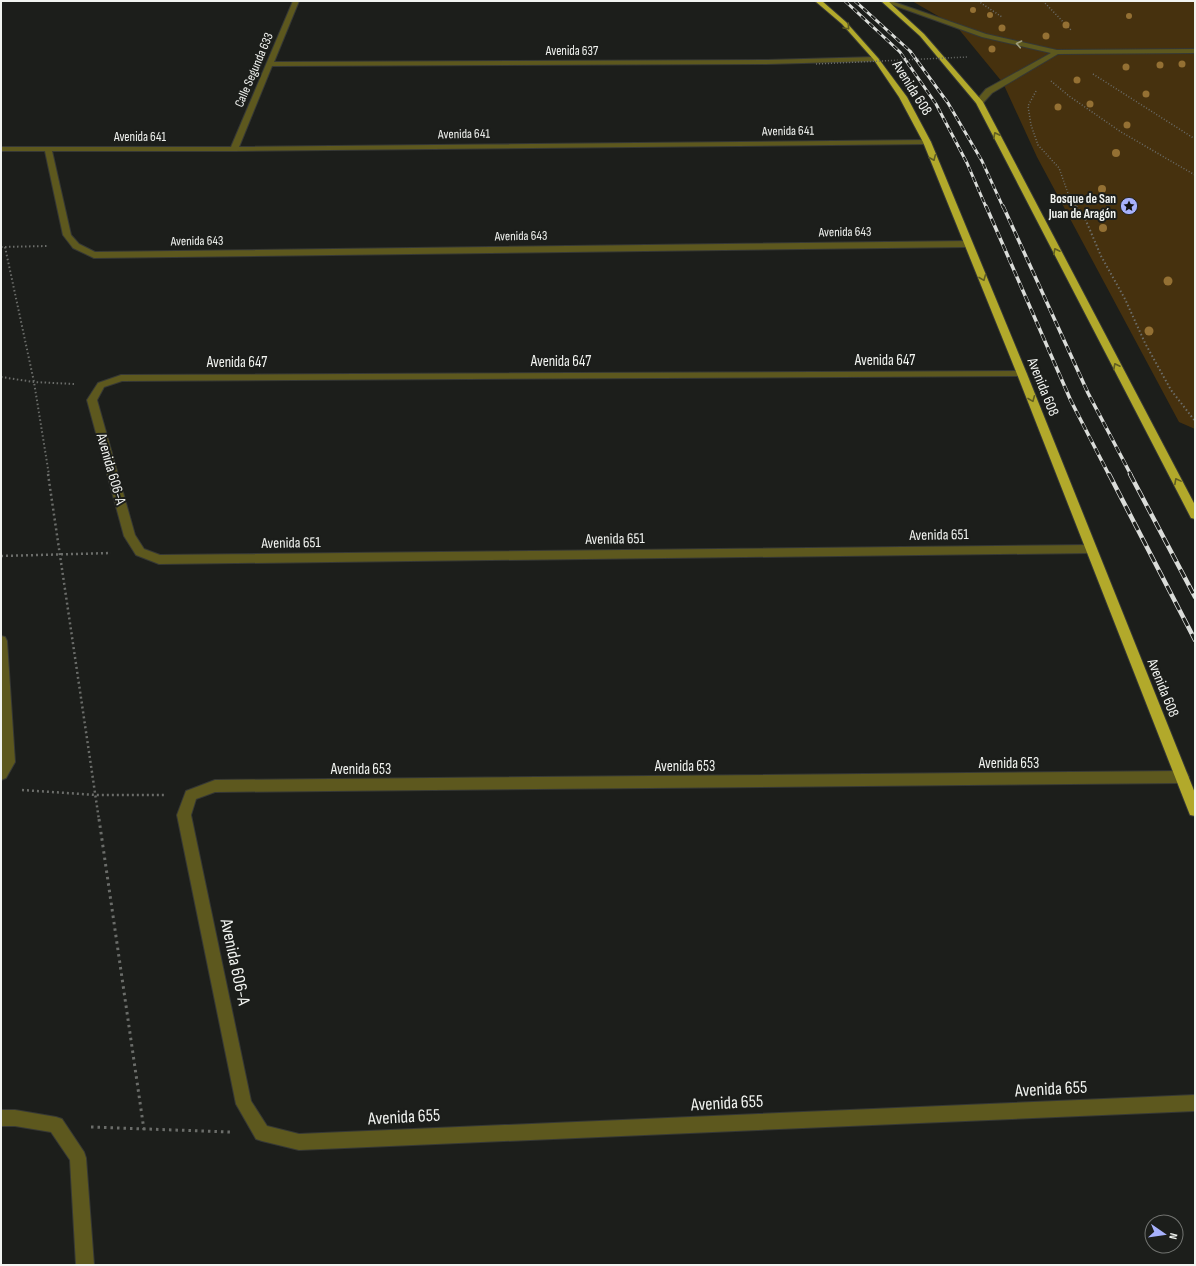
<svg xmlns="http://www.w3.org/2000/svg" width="1196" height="1266" font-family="'Sofia Sans Condensed',sans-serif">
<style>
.green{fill:#46310e}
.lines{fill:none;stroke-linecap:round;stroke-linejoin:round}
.minor-casing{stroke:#363835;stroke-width:2}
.highway-casing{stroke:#363835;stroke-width:2}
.path-far3{stroke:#6b6d6a;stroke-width:1.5;stroke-dasharray:1 2;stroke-linecap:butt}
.path-far2{stroke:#6b6d6a;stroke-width:2;stroke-dasharray:1.5 2.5;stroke-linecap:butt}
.path-far1{stroke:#6b6d6a;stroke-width:2.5;stroke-dasharray:2 3;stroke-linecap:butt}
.path{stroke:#6b6d6a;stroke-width:3;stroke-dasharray:2.5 4;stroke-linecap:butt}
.minor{fill:#5d581e;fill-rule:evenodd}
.highway{fill:#b2a92b;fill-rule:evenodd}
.rail-far2-casing{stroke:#dadcd9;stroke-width:3}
.rail-far1-casing{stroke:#dadcd9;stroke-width:3.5}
.rail-casing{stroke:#dadcd9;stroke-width:4.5}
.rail-far2{stroke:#1c1e1b;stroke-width:2;stroke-dasharray:5.5;stroke-linecap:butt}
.rail-far1{stroke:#1c1e1b;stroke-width:2.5;stroke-dasharray:7;stroke-linecap:butt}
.rail{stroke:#1c1e1b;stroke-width:3;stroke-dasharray:9;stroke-linecap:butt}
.path-bridge{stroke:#6b6d6a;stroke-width:1.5;stroke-dasharray:1 2;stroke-linecap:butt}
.tree{fill:#947033}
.oneway{stroke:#605d22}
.oneway2{stroke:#a09e7c}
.labels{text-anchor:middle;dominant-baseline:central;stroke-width:4;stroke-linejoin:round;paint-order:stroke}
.far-street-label{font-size:13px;fill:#f1f3f0;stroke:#1c1e1b}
.far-poi-label{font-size:13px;font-weight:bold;fill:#f1f3f0;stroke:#1c1e1b;text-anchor:end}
.street-label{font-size:15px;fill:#f1f3f0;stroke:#1c1e1b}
.near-street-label{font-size:18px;fill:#f1f3f0;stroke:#1c1e1b}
</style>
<rect width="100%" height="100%" fill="#1c1e1b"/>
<polygon class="green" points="912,1 1195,1 1195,429 1179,422 1037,157 1003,83 957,27"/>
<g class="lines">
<defs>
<g id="minor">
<polygon points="293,1 299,1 274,62 767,60 876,57 879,59 876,61 767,64 272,66 239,147 927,140 931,142 927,144 234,151 52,151 71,235 79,244 95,252 969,241 973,244 969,247 94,258 73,248 63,235 45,151 1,151 1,147 231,147"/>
<polygon points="882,1 891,1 986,34 1057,50 1195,49 1195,53 1058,54 992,93 982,104 979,104 975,102 986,89 1051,53 982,37"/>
<polygon points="1022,371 1027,374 1025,376 122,381 104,387 97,400 135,535 144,549 160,555 1091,545 1095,546 1097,549 1095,552 1091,553 159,564 136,555 124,536 87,400 98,383 121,375"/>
<polygon points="1,636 5,637 7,641 15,762 6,778 1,780"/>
<polygon points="1182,771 1187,773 1189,777 1187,781 1182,783 215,792 196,799 191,815 251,1101 267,1126 299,1134 1195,1095 1195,1111 299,1150 262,1141 256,1139 236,1104 177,815 186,791 215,780"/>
<polygon points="1,1110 15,1110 56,1117 62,1119 84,1152 86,1158 94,1265 76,1265 70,1160 51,1132 15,1126 1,1126"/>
</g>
<g id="highway">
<polygon points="815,1 822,1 846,22 878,58 907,97 931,142 1027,374 1195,793 1195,816 1190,815 1188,810 1017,374 923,142 899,97 874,60 842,24"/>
<polygon points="881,1 888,1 924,34 983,102 1195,505 1195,519 1191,518 976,103 920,36"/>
</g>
</defs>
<use href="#minor" class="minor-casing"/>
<use href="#highway" class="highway-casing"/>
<g class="path-far3">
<polyline points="978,1 1002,17"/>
<polyline points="1043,1 1071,30"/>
<polyline points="1093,74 1195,139"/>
<polyline points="1051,81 1069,96 1121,132 1195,175"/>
<polyline points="1036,91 1028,106 1031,125 1038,145 1059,168 1070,199 1077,207"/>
</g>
<g class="path-far2">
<polyline points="1076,206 1084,216 1101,256 1125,299 1145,343 1171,390 1195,421"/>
<polyline points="1,247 47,246"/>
<polyline points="5,247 34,382 49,475"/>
<polyline points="1,377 34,382 74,384"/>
</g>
<g class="path-far1">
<polyline points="48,474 99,820"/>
<polyline points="1,556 111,553"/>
<polyline points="22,790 96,795 164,795"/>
</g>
<g class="path">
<polyline points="99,819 144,1130"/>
<polyline points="91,1127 230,1132"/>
</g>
<use href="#minor" class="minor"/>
<use href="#highway" class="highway"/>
<defs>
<g id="rail-far2">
<polyline points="845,1 900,52 936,104 967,163 986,207"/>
<polyline points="855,1 910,51 948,103 982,161 1003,207"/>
</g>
<g id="rail-far1">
<polyline points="986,206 1071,401 1109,475"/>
<polyline points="1003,206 1088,393 1131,475"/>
</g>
<g id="rail">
<polyline points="1109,474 1195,640"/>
<polyline points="1130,474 1195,597"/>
</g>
</defs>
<use href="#rail-far2" class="rail-far2-casing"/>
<use href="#rail-far1" class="rail-far1-casing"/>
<use href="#rail" class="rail-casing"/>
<use href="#rail-far2" class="rail-far2"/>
<use href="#rail-far1" class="rail-far1"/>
<use href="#rail" class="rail"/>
<polyline class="path-bridge" points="816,64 967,57"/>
</g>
<g class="tree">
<circle cx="973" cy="10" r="3"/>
<circle cx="990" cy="15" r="3"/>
<circle cx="1129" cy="16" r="3"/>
<circle cx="1066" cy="25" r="3.5"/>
<circle cx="1002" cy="28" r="3.5"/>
<circle cx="1046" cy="36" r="3.5"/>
<circle cx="992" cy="49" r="3.5"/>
<circle cx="1182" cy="64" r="3.5"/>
<circle cx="1160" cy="65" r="3.5"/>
<circle cx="1126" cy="67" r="3.5"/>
<circle cx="1077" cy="80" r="3.5"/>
<circle cx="1146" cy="94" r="3.5"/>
<circle cx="1090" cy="104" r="3.5"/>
<circle cx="1058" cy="107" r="3.5"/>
<circle cx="1127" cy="125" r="3.5"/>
<circle cx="1116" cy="153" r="4"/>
<circle cx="1102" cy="189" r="4"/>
<circle cx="1103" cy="228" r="4"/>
<circle cx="1168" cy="281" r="4.5"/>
<circle cx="1149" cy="331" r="4.5"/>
</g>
<defs><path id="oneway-chevron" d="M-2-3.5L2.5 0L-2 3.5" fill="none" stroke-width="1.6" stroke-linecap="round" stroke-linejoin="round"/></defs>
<g class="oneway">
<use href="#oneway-chevron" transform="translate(847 27) rotate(47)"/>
<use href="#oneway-chevron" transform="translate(996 135) rotate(-117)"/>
<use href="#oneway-chevron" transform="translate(933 158) rotate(67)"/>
<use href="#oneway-chevron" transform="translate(1056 251) rotate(-117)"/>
<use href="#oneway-chevron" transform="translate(983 278) rotate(68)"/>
<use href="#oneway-chevron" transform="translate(1116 366) rotate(-117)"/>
<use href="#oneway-chevron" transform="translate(1032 399) rotate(68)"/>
<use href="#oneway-chevron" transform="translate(1177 481) rotate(-118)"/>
</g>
<use class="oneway2" href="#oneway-chevron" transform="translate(1019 44) rotate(-168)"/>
<defs>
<symbol id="sight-disc" viewBox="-11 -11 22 22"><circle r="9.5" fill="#a7b1fc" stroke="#1c1e1b"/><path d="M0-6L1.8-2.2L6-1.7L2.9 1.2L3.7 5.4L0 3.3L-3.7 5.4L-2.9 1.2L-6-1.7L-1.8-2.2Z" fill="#111"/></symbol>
</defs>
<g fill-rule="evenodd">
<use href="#sight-disc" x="1119" y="196" width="20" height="20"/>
</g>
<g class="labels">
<g class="far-street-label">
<text x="572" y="51">Avenida 637</text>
<text transform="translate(254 70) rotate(-67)">Calle Segunda 633</text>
<text transform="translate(788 131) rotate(-1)">Avenida 641</text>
<text transform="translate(464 134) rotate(-1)">Avenida 641</text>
<text x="140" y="137">Avenida 641</text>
<text transform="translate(845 232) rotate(-1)">Avenida 643</text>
<text transform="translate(521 236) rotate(-1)">Avenida 643</text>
<text transform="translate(197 241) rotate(-1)">Avenida 643</text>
</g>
<g class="far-poi-label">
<text x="1116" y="199">Bosque de San<tspan x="1116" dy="15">Juan de Aragón</tspan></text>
</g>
<g class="street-label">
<text transform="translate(912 88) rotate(58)">Avenida 608</text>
<text x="885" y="360">Avenida 647</text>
<text x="561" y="361">Avenida 647</text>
<text x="237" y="362">Avenida 647</text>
<text transform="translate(1043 387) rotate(68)">Avenida 608</text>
<text transform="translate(111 469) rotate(74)">Avenida 606-A</text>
<text transform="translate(939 535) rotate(-1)">Avenida 651</text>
<text transform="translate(615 539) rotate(-1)">Avenida 651</text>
<text transform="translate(291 543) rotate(-1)">Avenida 651</text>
<text transform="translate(1163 688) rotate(68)">Avenida 608</text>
<text x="1009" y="763">Avenida 653</text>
<text x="685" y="766">Avenida 653</text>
<text x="361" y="769">Avenida 653</text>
</g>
<g class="near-street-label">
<text transform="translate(235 962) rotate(78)">Avenida 606-A</text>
<text transform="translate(1051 1089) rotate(-3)">Avenida 655</text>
<text transform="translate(727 1103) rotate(-3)">Avenida 655</text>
<text transform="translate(404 1117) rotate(-3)">Avenida 655</text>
</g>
</g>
<rect width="1196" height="1266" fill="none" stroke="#f1f3f0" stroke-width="4"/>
<g transform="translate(1164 1234) rotate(103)"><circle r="19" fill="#1c1e1b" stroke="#717370"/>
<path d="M0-3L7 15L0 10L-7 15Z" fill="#a7b1fc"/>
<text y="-6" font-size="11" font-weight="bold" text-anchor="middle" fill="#f1f3f0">N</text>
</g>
</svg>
